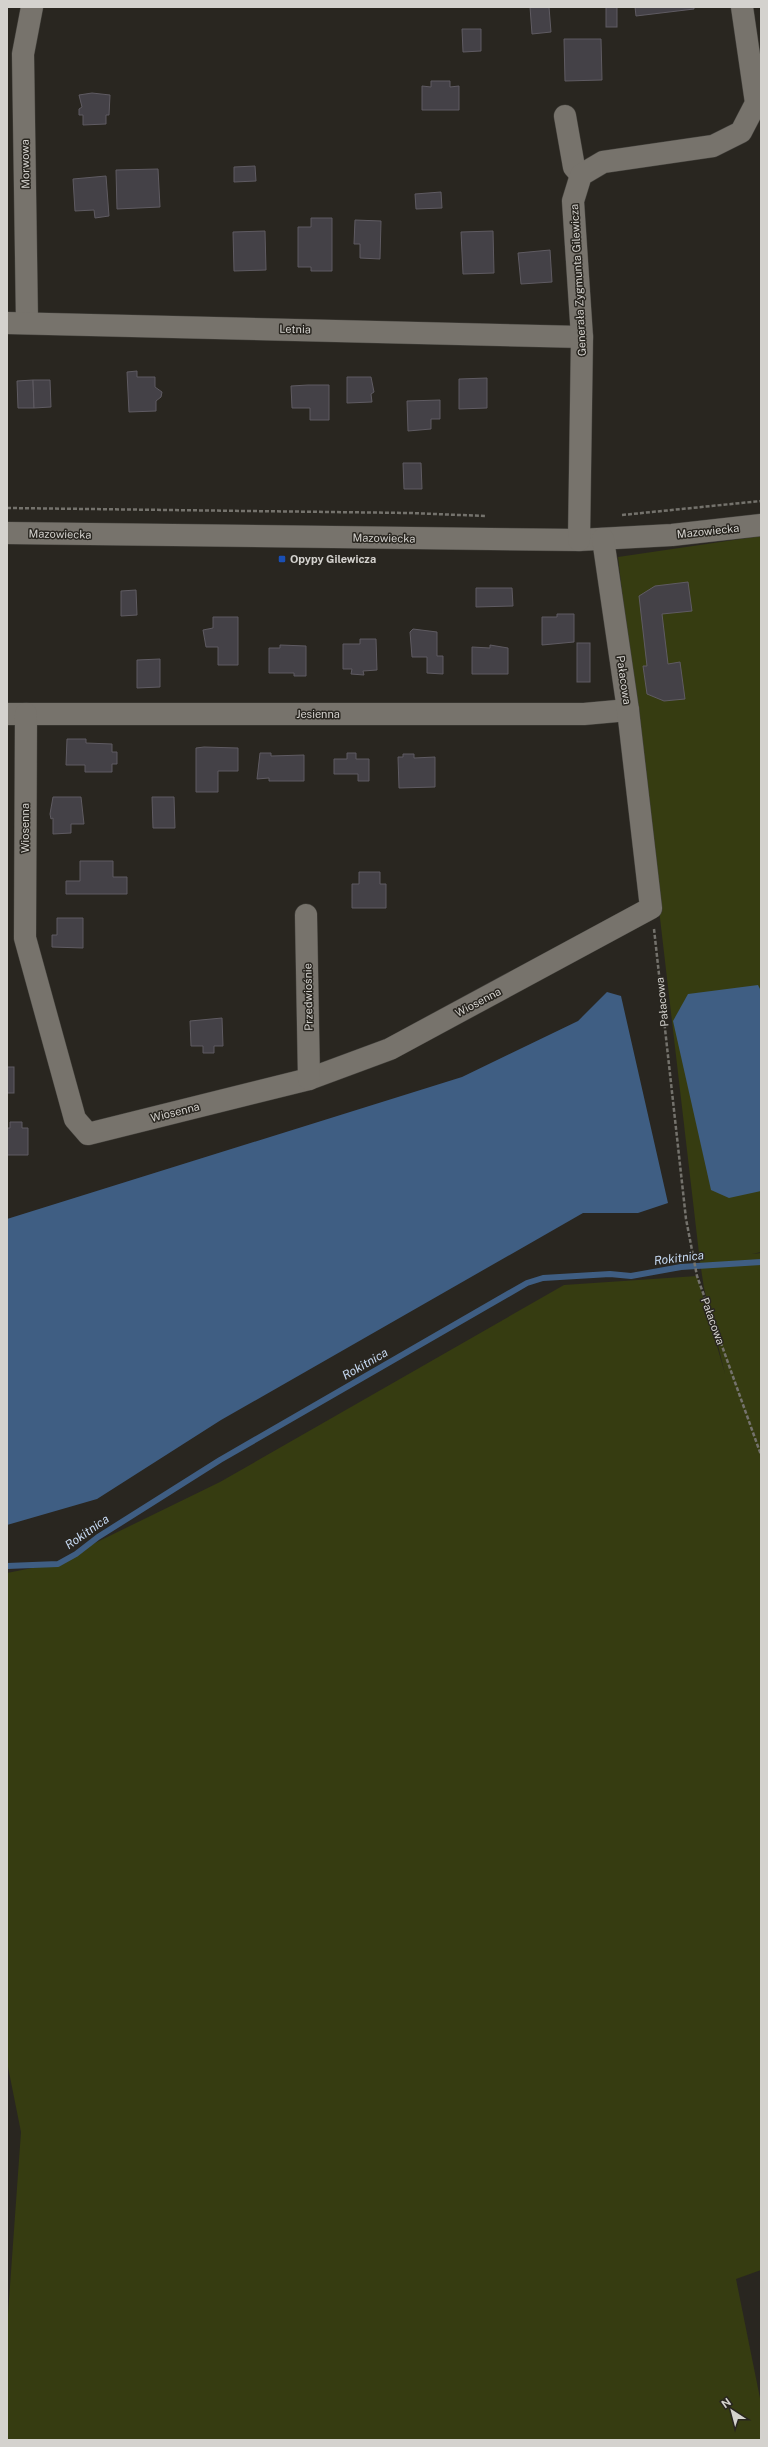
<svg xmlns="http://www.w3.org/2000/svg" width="768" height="2447" font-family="'Public Sans',sans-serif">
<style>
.green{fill:#363c11}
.water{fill:#3f5e83}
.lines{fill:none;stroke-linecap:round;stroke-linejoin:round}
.stream{stroke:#3f5e83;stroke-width:6}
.building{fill:#444147;stroke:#5f5b62}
.minor-casing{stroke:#44423d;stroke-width:23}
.path{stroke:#74726c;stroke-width:2.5;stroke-dasharray:4 2;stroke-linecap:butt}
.minor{stroke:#77736c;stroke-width:22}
.transit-dot{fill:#1a4fb4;stroke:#292620;stroke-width:1.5}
.labels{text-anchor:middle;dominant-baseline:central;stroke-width:3;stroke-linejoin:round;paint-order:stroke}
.street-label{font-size:11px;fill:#d4d2ce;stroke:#292620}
.poi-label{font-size:11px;font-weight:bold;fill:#d4d2ce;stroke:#292620;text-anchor:start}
.water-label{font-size:12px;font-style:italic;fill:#c6d9f2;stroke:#292620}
</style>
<rect width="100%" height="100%" fill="#292620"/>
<polygon class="green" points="761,536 761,1252 752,1254 761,1253 761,2270 736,2279 761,2403 761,2440 7,2440 7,2328 21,2132 7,2062 7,1573 52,1564 220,1482 564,1285 697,1276 725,1374 704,1288 700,1262 618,557"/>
<g class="water">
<polygon points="758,985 761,991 761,1191 729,1198 711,1190 673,1021 688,994"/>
<polygon points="607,992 621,996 668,1203 638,1213 583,1213 221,1420 97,1499 7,1525 7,1219 462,1077 578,1021"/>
</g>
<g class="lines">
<polyline class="stream" points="7,1566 58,1564 76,1554 98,1537 220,1460 527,1283 543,1278 610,1274 631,1276 681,1267 761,1262"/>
</g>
<g class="building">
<polygon points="530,7 549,7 551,32 532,34"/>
<rect x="606" y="7" width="11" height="20"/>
<polygon points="635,7 694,7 694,9 636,16"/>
<polygon points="462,29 481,29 481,51 463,52"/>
<polygon points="564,39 601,39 602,80 565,81"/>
<polygon points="431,81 450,81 450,87 459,86 459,110 422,110 422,86 431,87"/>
<polygon points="92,93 110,95 109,115 106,115 106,124 83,125 83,115 79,115 79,109 82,107 79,95"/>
<polygon points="255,166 256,181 234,182 234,167"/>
<polygon points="158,169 160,207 117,209 116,170"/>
<polygon points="106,176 109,216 95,218 94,210 75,211 73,179"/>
<polygon points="441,192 442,208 416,209 415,194"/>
<polygon points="311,218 332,218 332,271 311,271 311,267 298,267 298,227 311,227"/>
<polygon points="355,220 381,221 380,259 360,258 360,244 354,244"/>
<polygon points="265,231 266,270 234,271 233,232"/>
<polygon points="493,231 494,273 463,274 461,232"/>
<polygon points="550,250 552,282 521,284 518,253"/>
<polygon points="137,371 137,377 155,377 155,387 162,392 161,397 156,401 156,411 129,412 127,372"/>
<polygon points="347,377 371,377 374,392 371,394 372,402 347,403"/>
<polygon points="487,378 487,408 459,409 459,379"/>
<polygon points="33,380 34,408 18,408 17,381"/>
<polygon points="33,380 50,380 51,407 34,408"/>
<polygon points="308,385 329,385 329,420 310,420 310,408 292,408 291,386"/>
<polygon points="440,400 440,419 431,419 431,429 408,431 407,401"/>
<polygon points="403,463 421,463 422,489 404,489"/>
<polygon points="688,582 692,611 662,614 668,664 680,662 685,699 664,701 647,694 643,666 647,666 639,596 655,586"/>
<polygon points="476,588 512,588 513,606 476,607"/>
<polygon points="136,590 137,615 121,616 121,591"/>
<polygon points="557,614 574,614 574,642 542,645 542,617 557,617"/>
<polygon points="213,617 238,617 238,665 218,665 218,647 206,647 203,630 213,628"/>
<polygon points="413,629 437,632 437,656 443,656 443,674 427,673 427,657 412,657 410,632"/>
<polygon points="360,639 376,639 377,670 363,671 364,675 351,674 352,669 343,669 343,644 360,644"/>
<rect x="577" y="643" width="13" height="39"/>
<polygon points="280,645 306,646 306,676 294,676 294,673 269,673 269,648 280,648"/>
<polygon points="490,645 508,648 508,674 472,674 472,647 490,648"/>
<polygon points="160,659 160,687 137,688 137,660"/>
<polygon points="67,739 86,739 86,743 112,744 112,752 117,752 117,764 112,764 112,772 85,772 85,765 66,765"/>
<polygon points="204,747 238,748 238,771 218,771 218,792 196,792 196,748"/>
<polygon points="260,753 271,753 271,756 304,755 304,781 269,781 269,778 257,779"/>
<polygon points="347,753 356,753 356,759 369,759 369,781 358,781 358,774 334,774 334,759 347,759"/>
<polygon points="403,754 414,754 414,758 435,757 435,787 399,788 398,757 403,757"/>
<polygon points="53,797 81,797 84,824 71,824 71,833 53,834 53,818 51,819 50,814"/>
<polygon points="152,797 174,797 175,828 153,828"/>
<polygon points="80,861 113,861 113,877 127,877 127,894 66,894 66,881 80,881"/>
<polygon points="359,872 380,872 380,884 386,884 386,908 352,908 352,884 359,884"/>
<polygon points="57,918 83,918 83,948 52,947 52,935 57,935"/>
<polygon points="222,1018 223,1046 214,1046 214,1053 203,1053 203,1046 191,1046 190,1021"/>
<rect x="7" y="1067" width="7" height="26"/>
<polygon points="10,1122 22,1122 22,1128 28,1128 28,1155 7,1155 7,1128 10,1128"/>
</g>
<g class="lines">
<defs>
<g id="minor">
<polyline points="565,116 574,167 581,175"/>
<polyline points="27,322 23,54 32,7"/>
<polyline points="7,323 582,337"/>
<polyline points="7,533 579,540 672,535 761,525"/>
<polyline points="579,540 582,337 573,201 581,175 603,162 713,146 741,132 756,103 742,7"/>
<polyline points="7,714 584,714 628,710"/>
<polyline points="26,714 25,938 75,1119 88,1134 309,1079 390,1049 651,908 628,710 603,539"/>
<polyline points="306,915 309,1079"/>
</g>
</defs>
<use href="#minor" class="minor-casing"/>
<g class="path">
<polyline points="7,508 410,513 485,516"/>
<polyline points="622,515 761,501"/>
<polyline points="654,929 686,1219 697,1276 761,1455"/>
</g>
<use href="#minor" class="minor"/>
</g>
<rect class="transit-dot" x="278" y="555" width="8" height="8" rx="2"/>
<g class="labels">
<g class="street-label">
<text transform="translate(25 164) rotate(-91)">Morwowa</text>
<text transform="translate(578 280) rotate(-93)">Generała Zygmunta Gilewicza</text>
<text transform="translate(295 329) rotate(1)">Letnia</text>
<text transform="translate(708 531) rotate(-6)">Mazowiecka</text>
<text transform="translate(60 534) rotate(1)">Mazowiecka</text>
<text transform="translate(384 538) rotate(1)">Mazowiecka</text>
<text transform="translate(624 680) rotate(82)">Pałacowa</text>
<text x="318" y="714">Jesienna</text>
<text transform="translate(25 828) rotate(-90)">Wiosenna</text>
<text transform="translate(308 997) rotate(-91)">Przedwiośnie</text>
<text transform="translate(478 1002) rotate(-28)">Wiosenna</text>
<text transform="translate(662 1002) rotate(-96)">Pałacowa</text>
<text transform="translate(175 1112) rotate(-14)">Wiosenna</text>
<text transform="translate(713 1321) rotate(70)">Pałacowa</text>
</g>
<g class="poi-label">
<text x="290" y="559">Opypy Gilewicza</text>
</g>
<g class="water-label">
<text transform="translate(679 1258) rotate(-7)">Rokitnica</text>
<text transform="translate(365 1364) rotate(-30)">Rokitnica</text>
<text transform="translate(87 1532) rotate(-35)">Rokitnica</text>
</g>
</g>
<rect width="768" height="2447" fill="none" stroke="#d4d2ce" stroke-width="16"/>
<g transform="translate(732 2411) rotate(324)" stroke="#292620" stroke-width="3" paint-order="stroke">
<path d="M0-3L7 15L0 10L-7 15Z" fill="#d4d2ce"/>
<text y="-6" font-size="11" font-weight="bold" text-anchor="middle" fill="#d4d2ce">N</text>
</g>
</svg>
